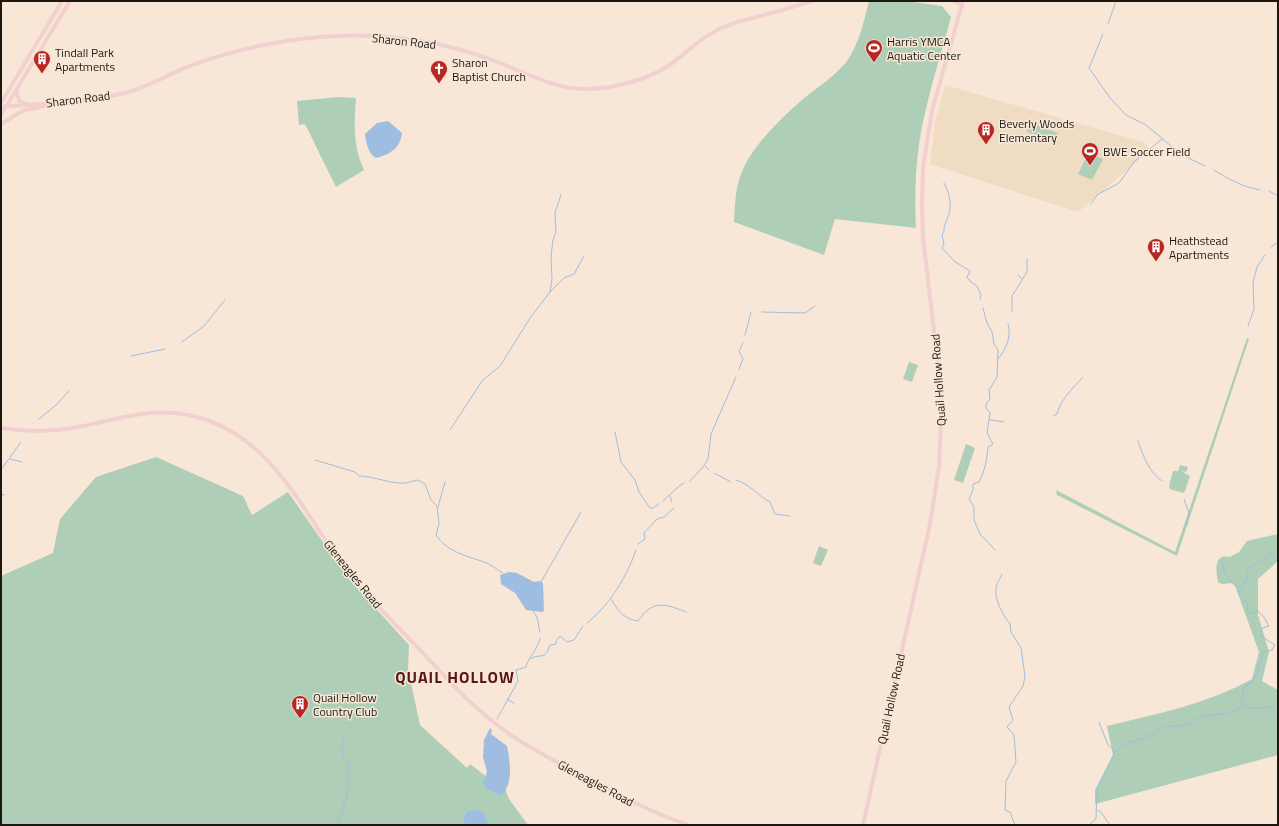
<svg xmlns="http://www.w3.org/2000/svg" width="1279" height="826" font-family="'Titillium Web',sans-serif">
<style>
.built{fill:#f0dbc3}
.green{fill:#afceb8}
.water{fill:#9ebde1}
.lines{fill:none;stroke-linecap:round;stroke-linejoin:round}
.stream{stroke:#9ebde1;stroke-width:1}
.secondary{stroke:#f3d0d0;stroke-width:4}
.labels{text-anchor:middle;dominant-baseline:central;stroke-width:3;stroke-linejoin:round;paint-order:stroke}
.street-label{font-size:12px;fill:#1d1711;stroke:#f8e7d6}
.poi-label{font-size:12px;fill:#1d1711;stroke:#f8e7d6;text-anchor:start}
.district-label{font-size:16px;font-weight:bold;letter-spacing:1px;fill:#591511;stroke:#f8e7d6}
</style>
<rect width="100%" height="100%" fill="#f8e7d6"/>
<polygon class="built" points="945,85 1143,142 1150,150 1078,212 930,164 935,122"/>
<g class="green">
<path d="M 869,1 L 906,1 L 942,6 L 951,17 C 943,48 933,78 926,109 C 916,148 914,189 916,228 L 835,219 L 824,255 L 734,222 C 735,206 735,189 741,174 C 751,147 782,117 803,99 C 818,87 835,76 847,61 C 859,44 864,21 869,1 Z"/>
<path d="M 338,97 L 356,98 C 354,124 353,146 364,170 L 336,187 L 305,124 L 299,125 L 297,101 Z"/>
<polygon points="1033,124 1058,133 1055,141 1027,132 1028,127 1032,129"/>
<polygon points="1088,153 1103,159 1092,180 1078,174"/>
<polygon points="1247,338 1249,339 1177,556 1057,495 1056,490 1175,552"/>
<polygon points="909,362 918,365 912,382 903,379"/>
<polygon points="966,444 975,448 963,483 954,480"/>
<polygon points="156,457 243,496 252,515 288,492 348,578 409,645 408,669 420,725 467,768 470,764 488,778 501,778 509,799 528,825 1,825 1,576 53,553 60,519 96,477"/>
<polygon points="1180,465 1188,467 1186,472 1181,471 1190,476 1185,491 1183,493 1170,489 1169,486 1173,471 1178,471"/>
<path d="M 1278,534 L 1278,561 L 1258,579 L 1258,615 L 1269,652 L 1262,681 L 1278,690 L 1278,755 L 1095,804 L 1095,790 L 1113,755 L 1107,726 C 1157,714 1207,704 1252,679 L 1259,652 L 1234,583 L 1222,584 L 1218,582 C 1216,571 1213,553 1230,557 L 1239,552 L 1247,541 Z"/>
<polygon points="819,546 828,550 821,566 813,563"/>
</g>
<g class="water">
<path d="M 388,121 L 402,133 C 400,149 390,154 376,158 C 368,154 366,142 365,134 L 377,123 Z"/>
<polygon points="509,572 517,573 534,582 540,581 543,583 544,611 542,612 526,610 515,593 501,584 500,575"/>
<path d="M 490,728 L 492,730 L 491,734 L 507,746 C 510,762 514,783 501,796 L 487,789 L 483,784 L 487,772 L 483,757 L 484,740 Z"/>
<polygon points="470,811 478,810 484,813 488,825 463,825 466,813"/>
</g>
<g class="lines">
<g class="stream">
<polyline points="1108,24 1116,1"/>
<polyline points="1103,34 1089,68 1110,98 1126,115 1146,125 1182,155 1205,166"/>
<path d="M 1214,170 C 1228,179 1243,187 1260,190"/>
<path d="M 944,183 C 948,191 951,199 950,208 C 950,216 943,224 944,232 L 942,235 L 944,244 L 942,248 L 954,261 L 970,271 L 967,277 L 971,282 L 977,286 L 981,295 L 980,299"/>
<polyline points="1269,191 1278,196"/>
<polyline points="1091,204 1097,195 1119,183 1134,162 1162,139"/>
<polyline points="1271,247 1278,242"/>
<polyline points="1018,275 1023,280"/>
<polyline points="550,292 552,280 551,256 553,240 556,232 555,213 561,195"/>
<path d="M 983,308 L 987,323 L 992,332 L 994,344 L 998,350 L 997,377 L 989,390 L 990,399 L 986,404 L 986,408 L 990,413 L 987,433 L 993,444 L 988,447 C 987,459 985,471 979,482 L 973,484 L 973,490 L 969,499 L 974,507 L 974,520 L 980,534 L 995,550"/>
<polyline points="1012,311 1012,296 1027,272 1027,259"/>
<polyline points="762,312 805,313 815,306"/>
<polyline points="1248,326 1254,309 1253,283 1257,267 1265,255"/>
<polyline points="745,335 751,312"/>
<polyline points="182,342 204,326 225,300"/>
<polyline points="131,356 165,349"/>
<path d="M 998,359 C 1006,350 1012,336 1008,324"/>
<polyline points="739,369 743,359 739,351 743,343"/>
<path d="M 1053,416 L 1057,414 C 1061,399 1072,389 1083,377"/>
<polyline points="39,419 56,405 69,391"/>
<polyline points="990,420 1004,422"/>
<polyline points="450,430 482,381 500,366 530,318 550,292 564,278 574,274 584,256"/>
<polyline points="615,432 621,462 635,480 639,492 650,508 653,508 659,504"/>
<path d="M 1138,441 C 1144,457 1148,471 1162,481"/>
<polyline points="10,459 22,462"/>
<path d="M 315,460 L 355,472 L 359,476 C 372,476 385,482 399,483 C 406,484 412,481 418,480 L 425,484 L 431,500 L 437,506 L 439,524 L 436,535 C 447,552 467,556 484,562 C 491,564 497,570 503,573"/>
<polyline points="705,466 709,470"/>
<polyline points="1,470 21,442"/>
<polyline points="714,473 731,482"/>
<path d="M 736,480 C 750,484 758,496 770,502 L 775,514 L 790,516"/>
<polyline points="690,481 703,467 708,459 711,434 736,377"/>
<polyline points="1,494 4,495"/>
<polyline points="670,496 672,502"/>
<polyline points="1184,499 1189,513 1186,526"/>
<polyline points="663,501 678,487 684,483"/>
<polyline points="438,507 445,482"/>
<polyline points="638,544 645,539 644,533 657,519 664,517 674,508"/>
<polyline points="1221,560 1225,573 1232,583 1239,588"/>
<path d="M 1002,574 C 1000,579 996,584 996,589 C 994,599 1004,617 1010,624 L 1011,632 L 1021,648 L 1025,676 L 1023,686 L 1009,707 L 1013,720 L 1007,727 L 1014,735 L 1016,762 L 1006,781 L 1005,810 L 1010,812 L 1015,825"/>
<polyline points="541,582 581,512"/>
<path d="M 611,599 C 618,611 624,619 638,621 C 652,600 664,603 686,612"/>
<polyline points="533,611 537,617 540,632"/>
<path d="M 587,623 C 609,606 627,577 636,550"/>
<path d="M 530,659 C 542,652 544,662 550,645 L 556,644 L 556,641 L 560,636 L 567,642 L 574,640 L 583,626"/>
<polyline points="507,699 514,703"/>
<polyline points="1242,703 1247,708 1278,707"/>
<path d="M 497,719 L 518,681 L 516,670 L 526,667 C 529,656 538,649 540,638"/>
<polyline points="1099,722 1108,745 1115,751"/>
<polyline points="1098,811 1100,811 1110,825"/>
<path d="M 337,825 L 347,796 L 349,764 C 347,760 344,760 343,757 C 341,749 342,741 346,734"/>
<path d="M 1089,825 L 1096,819 L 1097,789 L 1115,752 L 1127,743 L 1144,738 L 1164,727 L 1184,725 L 1203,716 L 1224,714 L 1240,708 L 1244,688 C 1261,675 1256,671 1263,652 L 1272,650 L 1275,645 L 1261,636 L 1262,628 L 1269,626 L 1264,617 L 1258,611 L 1250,614 L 1248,613 L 1247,603 L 1238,592 L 1246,580 L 1248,569 L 1278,550"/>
</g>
<g class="secondary">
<polyline points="953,1 962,4"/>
<polyline points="16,90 19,101 27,104"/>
<polyline points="1,103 62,1"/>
<path d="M 1,107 C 41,104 94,102 132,91 C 154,84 174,71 195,64 C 237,49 276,41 320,37 C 378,32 438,40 492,60 C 522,71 553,89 586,89 C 613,89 648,80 671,64 C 685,54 697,41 712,33 C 729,23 749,19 768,14 C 783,10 798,5 813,1"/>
<polyline points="1,115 70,1"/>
<polyline points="1,124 22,111 44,106"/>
<path d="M 1,428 C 25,432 49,432 73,428 C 122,419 157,403 207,420 C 280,446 307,522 352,577 C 373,602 397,626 419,649 C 444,675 467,702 496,724 C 521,744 551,759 580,774 C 615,793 650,812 688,825"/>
<polyline points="863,825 930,524 939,467 942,400 923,237 922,207 923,167 932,111 963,1"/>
</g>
</g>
<defs>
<symbol id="stadium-pin" viewBox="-11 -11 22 30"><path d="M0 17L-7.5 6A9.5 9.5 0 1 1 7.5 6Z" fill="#b72823" stroke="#f8e7d6"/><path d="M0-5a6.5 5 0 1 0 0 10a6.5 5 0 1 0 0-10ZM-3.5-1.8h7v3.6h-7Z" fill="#fff"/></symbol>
<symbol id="building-pin" viewBox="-11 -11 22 30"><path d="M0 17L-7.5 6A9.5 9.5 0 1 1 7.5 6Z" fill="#b72823" stroke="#f8e7d6"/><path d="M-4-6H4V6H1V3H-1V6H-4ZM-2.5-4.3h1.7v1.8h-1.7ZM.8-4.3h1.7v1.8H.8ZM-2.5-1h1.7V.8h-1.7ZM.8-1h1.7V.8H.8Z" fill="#fff"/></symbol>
<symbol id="church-pin" viewBox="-11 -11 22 30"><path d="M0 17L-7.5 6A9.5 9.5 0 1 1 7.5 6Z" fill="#b72823" stroke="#f8e7d6"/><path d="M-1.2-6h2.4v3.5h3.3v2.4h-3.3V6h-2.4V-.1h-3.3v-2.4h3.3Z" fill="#fff"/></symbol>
</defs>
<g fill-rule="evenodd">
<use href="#stadium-pin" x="864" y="38" width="20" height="27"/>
<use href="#building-pin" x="32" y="49" width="20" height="27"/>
<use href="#church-pin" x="429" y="59" width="20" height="27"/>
<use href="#building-pin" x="976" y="120" width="20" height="27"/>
<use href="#stadium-pin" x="1080" y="141" width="20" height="27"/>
<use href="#building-pin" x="1146" y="237" width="20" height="27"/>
<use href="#building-pin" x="290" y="694" width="20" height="27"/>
</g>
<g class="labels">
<g class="street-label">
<text transform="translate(404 41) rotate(6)">Sharon Road</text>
<text transform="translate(78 99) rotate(-7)">Sharon Road</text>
<text transform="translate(938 380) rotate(-94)">Quail Hollow Road</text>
<text transform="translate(353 574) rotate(51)">Gleneagles Road</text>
<text transform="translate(891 699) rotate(-78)">Quail Hollow Road</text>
<text transform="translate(596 783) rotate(28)">Gleneagles Road</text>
</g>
<g class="poi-label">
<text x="887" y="41">Harris YMCA<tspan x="887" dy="14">Aquatic Center</tspan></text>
<text x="55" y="52">Tindall Park<tspan x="55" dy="14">Apartments</tspan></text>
<text x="452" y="62">Sharon<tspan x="452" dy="14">Baptist Church</tspan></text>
<text x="999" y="123">Beverly Woods<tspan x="999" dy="14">Elementary</tspan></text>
<text x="1103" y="151">BWE Soccer Field</text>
<text x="1169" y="240">Heathstead<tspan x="1169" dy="14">Apartments</tspan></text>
<text x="313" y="697">Quail Hollow<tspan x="313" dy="14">Country Club</tspan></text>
</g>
<g class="district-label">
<text x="455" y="677">QUAIL HOLLOW</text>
</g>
</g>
<rect width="1279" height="826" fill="none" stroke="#1d1711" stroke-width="4"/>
</svg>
